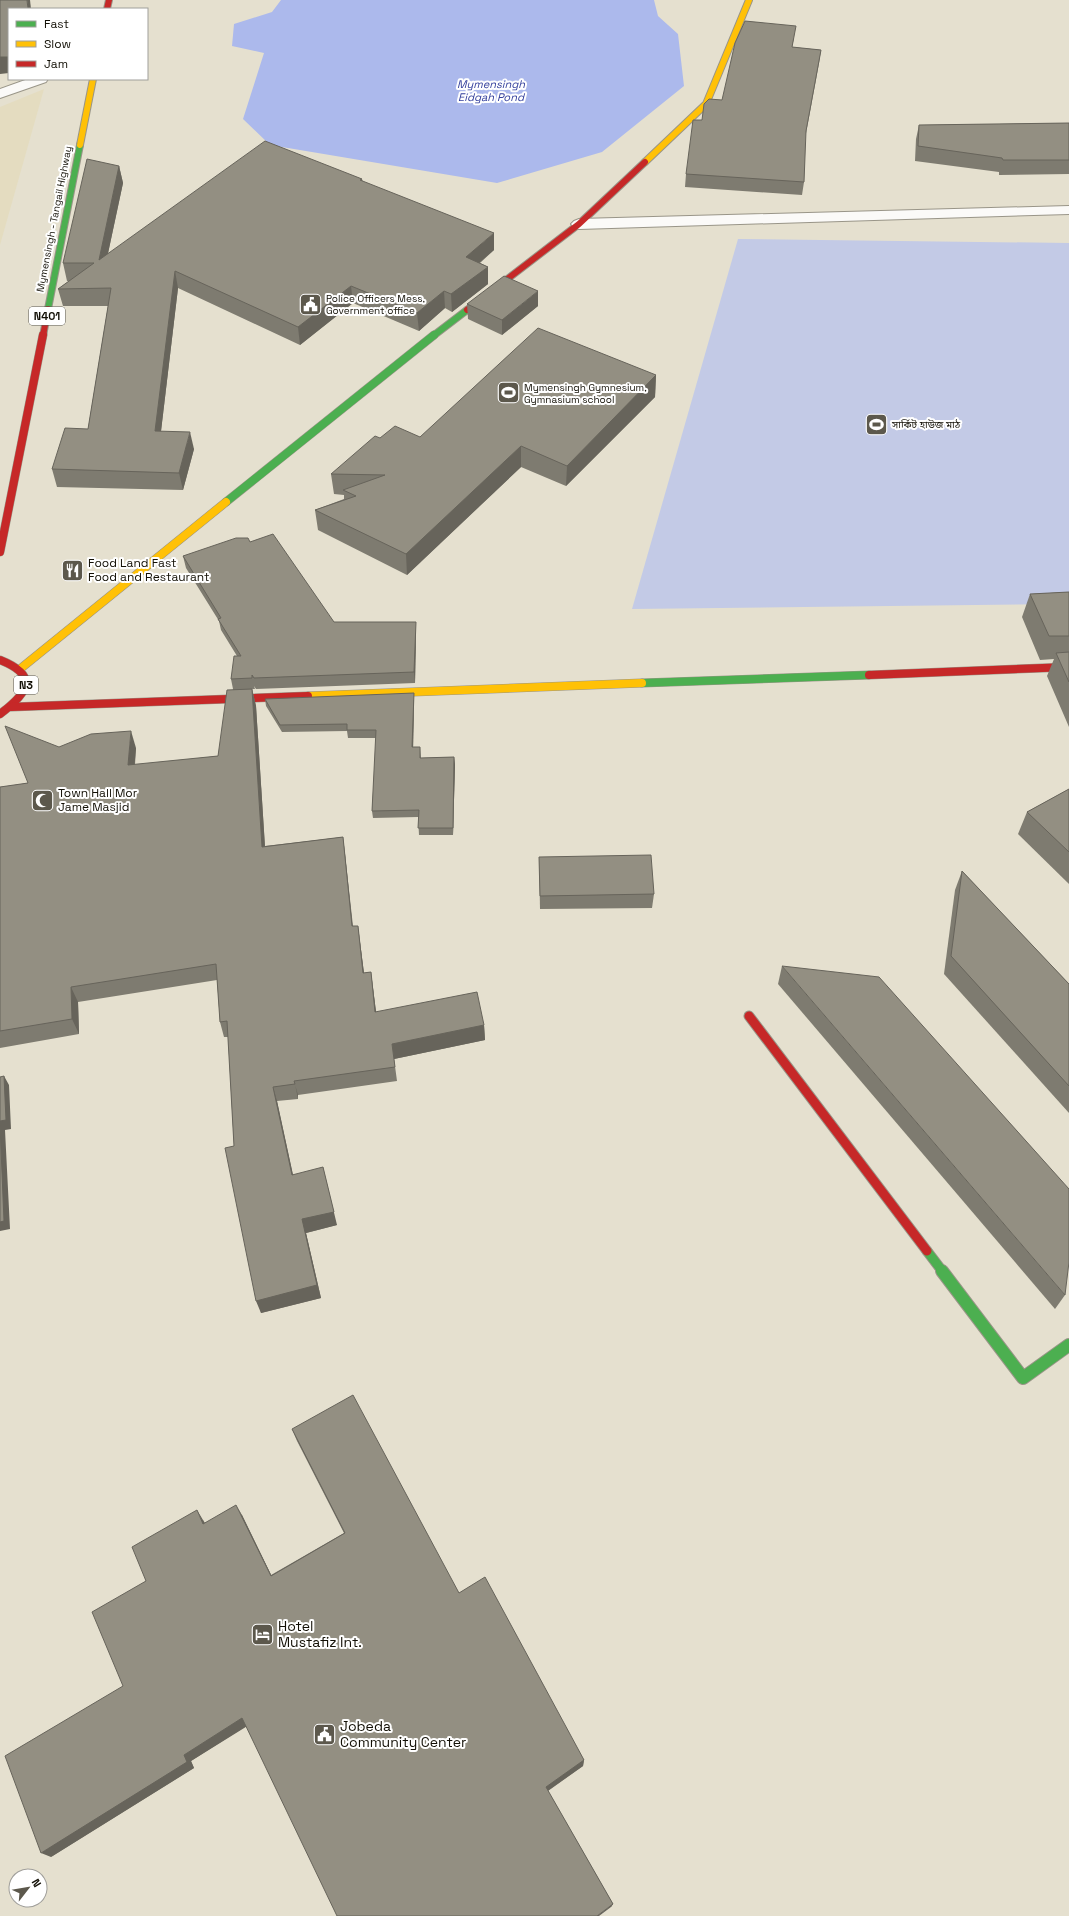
<svg xmlns="http://www.w3.org/2000/svg" width="1069" height="1916" font-family="'Space Grotesk','Noto Sans Bengali',sans-serif">
<style>
.built{fill:#e4dcc0}
.green{fill:#c3cae6}
.water{fill:#acb9ec}
.lines{fill:none;stroke-linecap:round;stroke-linejoin:round}
.street-casing{stroke:#999588;stroke-width:2}
.fast-far3-casing{stroke:#999588;stroke-width:8}
.fast-far2-casing{stroke:#999588;stroke-width:9}
.fast-far1-casing{stroke:#999588;stroke-width:11}
.fast-casing{stroke:#999588;stroke-width:14}
.slow-far1-casing{stroke:#999588;stroke-width:8}
.slow-casing{stroke:#999588;stroke-width:9}
.jam-far2-casing{stroke:#999588;stroke-width:8}
.jam-far1-casing{stroke:#999588;stroke-width:9}
.jam-casing{stroke:#999588;stroke-width:11}
.street{fill:#fbfaf8;fill-rule:evenodd}
.fast-far3{stroke:#4caf50;stroke-width:6}
.fast-far2{stroke:#4caf50;stroke-width:8}
.fast-far1{stroke:#4caf50;stroke-width:9}
.fast{stroke:#4caf50;stroke-width:12}
.slow-far1{stroke:#ffc107;stroke-width:6}
.slow{stroke:#ffc107;stroke-width:8}
.jam-far2{stroke:#c62828;stroke-width:6}
.jam-far1{stroke:#c62828;stroke-width:8}
.jam{stroke:#c62828;stroke-width:9}
.wall{fill:#7e7b70}
.shaded-wall{fill:#67645b}
.building{fill:#938f82;stroke:#67645b}
.labels{text-anchor:middle;dominant-baseline:central;stroke-width:4;stroke-linejoin:round;paint-order:stroke}
.far-street-label{font-size:10px;fill:#120f05;stroke:#fff}
.far-poi-label{font-size:10px;fill:#120f05;stroke:#fff;text-anchor:start}
.far-water-label{font-size:11px;font-style:italic;fill:#35419d;stroke:#fff}
.shield{fill:#fff;stroke:#595750;stroke-width:1}
.shield-label{font-size:11px;font-weight:bold;fill:#120f05}
.poi-label{font-size:12px;fill:#120f05;stroke:#fff;text-anchor:start}
.near-poi-label{font-size:14px;fill:#120f05;stroke:#fff;text-anchor:start}
</style>
<rect width="100%" height="100%" fill="#e5e0cf"/>
<polygon class="built" points="44,89 0,245 0,107"/>
<polygon class="green" points="738,239 1069,243 1069,604 632,609"/>
<polygon class="water" points="281,0 654,0 658,16 678,34 684,86 602,152 497,183 270,145 243,119 264,53 232,46 234,24 272,12"/>
<g class="lines">
<defs>
<g id="street">
<polygon points="28,79 48,79 46,82 0,98 0,89"/>
<polygon points="1069,206 1069,214 579,229 574,227 571,224 574,221 579,219"/>
</g>
<g id="fast-far3">
<polyline points="48,309 80,145"/>
<polyline points="433,336 467,310"/>
</g>
<g id="fast-far2">
<polyline points="226,502 434,335"/>
<polyline points="642,683 869,675"/>
</g>
<polyline id="fast-far1" points="927,1251 943,1272"/>
<polyline id="fast" points="942,1271 1023,1378 1069,1345"/>
<g id="slow-far1">
<polyline points="80,145 93,79"/>
<polyline points="645,162 706,104 749,0"/>
</g>
<g id="slow">
<polyline points="20,669 226,502"/>
<polyline points="308,696 642,683"/>
</g>
<g id="jam-far2">
<polyline points="107,9 109,0"/>
<polyline points="467,310 579,224 645,162"/>
<polyline points="43,336 48,309"/>
</g>
<g id="jam-far1">
<polyline points="0,552 43,335"/>
<path d="M 0,660 C 40,676 28,693 0,714"/>
<polyline points="869,675 1069,667"/>
<polyline points="11,707 308,696"/>
</g>
<polyline id="jam" points="749,1016 927,1251"/>
</defs>
<use href="#street" class="street-casing"/>
<use href="#fast-far3" class="fast-far3-casing"/>
<use href="#fast-far2" class="fast-far2-casing"/>
<use href="#fast-far1" class="fast-far1-casing"/>
<use href="#fast" class="fast-casing"/>
<use href="#slow-far1" class="slow-far1-casing"/>
<use href="#slow" class="slow-casing"/>
<use href="#jam-far2" class="jam-far2-casing"/>
<use href="#jam-far1" class="jam-far1-casing"/>
<use href="#jam" class="jam-casing"/>
<use href="#street" class="street"/>
<use href="#fast-far3" class="fast-far3"/>
<use href="#fast-far2" class="fast-far2"/>
<use href="#fast-far1" class="fast-far1"/>
<use href="#fast" class="fast"/>
<use href="#slow-far1" class="slow-far1"/>
<use href="#slow" class="slow"/>
<use href="#jam-far2" class="jam-far2"/>
<use href="#jam-far1" class="jam-far1"/>
<use href="#jam" class="jam"/>
</g>
<g class="wall">
<polygon points="794,38 792,47 821,50 805,135 804,182 802,195 685,187 686,174 702,120 722,100"/>
<polygon points="1069,123 1069,174 999,175 999,172 915,161 916,139 919,125"/>
<polygon points="119,166 123,183 108,253 362,179 363,182 494,250 480,263 488,267 488,284 452,312 445,308 419,331 353,303 300,345 178,288 161,431 194,449 183,490 57,487 52,469 88,429 108,306 63,306 58,289 69,281 67,281 63,263"/>
<polygon points="467,304 538,306 502,335 468,319"/>
<polygon points="656,375 655,397 566,486 521,467 407,575 318,530 315,510 344,499 344,495 334,494 331,474 380,438 420,437"/>
<polygon points="250,542 334,622 416,633 415,683 256,689 254,686 255,689 252,689 256,706 265,846 343,837 345,854 353,926 358,926 360,942 364,973 371,972 376,1012 484,1025 485,1040 394,1059 397,1081 298,1095 298,1099 277,1101 293,1175 337,1225 306,1233 321,1298 261,1313 234,1146 228,1037 224,1037 220,1022 217,980 78,1002 79,1034 0,1048 0,787 28,783 59,747 136,748 135,765 218,756 233,689 231,679 237,656 221,630 219,621 186,568 183,556"/>
<polygon points="1069,592 1069,727 1047,676 1054,659 1040,660 1022,617 1030,594"/>
<polygon points="265,699 414,700 413,747 420,747 421,758 454,757 455,765 453,835 419,835 418,817 373,818 372,811 376,738 348,738 347,731 282,732 266,706"/>
<polygon points="1069,789 1069,884 1018,834 1027,812"/>
<polygon points="539,857 654,894 652,908 540,909"/>
<polygon points="962,871 1069,984 1069,1113 944,974 955,890"/>
<polygon points="782,966 1065,1295 1055,1309 778,984"/>
<polygon points="292,1429 459,1593 584,1760 583,1766 548,1791 613,1904 611,1907 246,1726 191,1761 194,1768 51,1857 123,1686 146,1581 203,1520 205,1523 242,1515 271,1575 344,1533 297,1441"/>
</g>
<g class="shaded-wall">
<polygon points="27,0 30,0 31,9 28,9"/>
<polygon points="821,50 819,63 804,144 806,131"/>
<polygon points="0,57 9,57 9,73 0,74"/>
<polygon points="119,166 123,183 103,277 99,260"/>
<polygon points="494,233 494,250 466,274 466,257"/>
<polygon points="488,267 488,284 452,312 451,294"/>
<polygon points="175,271 178,288 159,448 155,431"/>
<polygon points="351,286 353,303 300,345 298,327"/>
<polygon points="444,291 445,308 419,331 417,313"/>
<polygon points="538,291 538,306 502,335 502,320"/>
<polygon points="656,375 655,397 566,486 567,466"/>
<polygon points="190,432 194,449 183,490 179,473"/>
<polygon points="521,446 521,467 407,575 406,554"/>
<polygon points="416,622 416,633 415,683 414,672"/>
<polygon points="252,689 256,706 266,863 262,847"/>
<polygon points="414,693 414,700 413,754 412,747"/>
<polygon points="131,731 136,748 133,782 128,765"/>
<polygon points="454,757 455,765 453,835 453,828"/>
<polygon points="343,837 345,854 354,942 352,926"/>
<polygon points="358,926 360,942 366,989 363,973"/>
<polygon points="371,972 373,988 378,1027 375,1012"/>
<polygon points="71,987 78,1002 79,1034 72,1019"/>
<polygon points="484,1025 485,1040 394,1059 397,1081 392,1044"/>
<polygon points="4,1076 9,1085 11,1129 5,1130 10,1229 0,1231 0,1121"/>
<polygon points="294,1081 298,1095 298,1099 295,1084"/>
<polygon points="273,1087 277,1101 296,1189 292,1175"/>
<polygon points="323,1167 337,1225 306,1233 321,1298 261,1313 256,1301 302,1219"/>
<polygon points="236,1505 242,1515 276,1585 271,1576"/>
<polygon points="197,1510 203,1520 210,1534 203,1524"/>
<polygon points="242,1718 249,1725 191,1761 194,1768 51,1857 41,1853 184,1755"/>
<polygon points="584,1760 583,1766 546,1792 546,1787"/>
<polygon points="613,1904 611,1907 599,1916 597,1916"/>
</g>
<g class="building">
<polygon points="0,0 27,0 28,9 9,9 9,57 0,57"/>
<polygon points="745,21 796,26 792,47 821,50 806,131 804,182 686,174 693,120 702,120 704,104 709,99 722,100 735,43"/>
<polygon points="1069,123 1069,160 1003,160 1002,158 918,146 919,125"/>
<polygon points="265,141 362,179 360,180 494,233 466,257 488,267 451,294 444,291 417,313 351,286 298,327 175,271 155,431 190,432 179,473 52,469 65,428 88,429 111,288 58,289 94,263 63,263 87,159 119,166 99,260"/>
<polygon points="504,276 538,291 502,320 467,304"/>
<polygon points="538,328 656,375 567,466 521,446 406,554 315,510 356,496 343,490 385,475 331,474 375,436 380,438 395,426 420,437"/>
<polygon points="273,534 334,622 416,622 414,672 254,678 252,675 252,678 231,679 234,656 241,656 218,619 221,618 183,556 236,538 248,538 250,542"/>
<polygon points="1069,592 1069,636 1049,636 1030,594"/>
<polygon points="1069,652 1069,682 1056,653"/>
<polygon points="252,689 262,847 343,837 352,926 358,926 363,973 371,972 375,1012 477,992 484,1025 392,1044 395,1067 294,1081 295,1084 273,1087 292,1175 323,1167 334,1212 302,1219 317,1285 256,1301 225,1148 234,1146 227,1021 220,1022 216,964 71,987 72,1019 0,1031 0,787 28,783 5,726 59,747 91,734 131,731 128,765 218,756 227,690"/>
<polygon points="414,693 412,747 420,747 420,758 454,757 453,828 418,828 419,810 372,811 376,730 347,730 347,724 280,725 265,699"/>
<polygon points="1069,789 1069,852 1027,812"/>
<polygon points="651,855 654,894 540,896 539,857"/>
<polygon points="962,871 1069,984 1069,1086 951,956"/>
<polygon points="782,966 879,977 1069,1189 1069,1262 1065,1295"/>
<polygon points="4,1076 6,1120 0,1121 0,1077"/>
<polygon points="0,1125 4,1221 0,1222"/>
<polygon points="353,1395 459,1593 485,1577 584,1760 546,1787 613,1904 597,1916 337,1916 242,1718 184,1755 187,1762 41,1853 5,1756 123,1686 92,1612 146,1581 132,1547 197,1510 203,1524 236,1505 271,1576 345,1533 292,1429"/>
</g>
<defs>
<symbol id="civic-square" viewBox="-11 -11 22 22"><rect x="-9" y="-9" width="18" height="18" rx="4" fill="#5c584c" stroke="#fff"/><path d="M-.6-6.5H3V-4.5H.6V-3L4-1V1h2V6H-6V1h2V-1L-.6-3ZM-1.2 2.5V6h2.4V2.5Z" fill="#fff"/></symbol>
<symbol id="stadium-square" viewBox="-11 -11 22 22"><rect x="-9" y="-9" width="18" height="18" rx="4" fill="#5c584c" stroke="#fff"/><path d="M0-5a6.5 5 0 1 0 0 10a6.5 5 0 1 0 0-10ZM-3.5-1.8h7v3.6h-7Z" fill="#fff"/></symbol>
<symbol id="restaurant-square" viewBox="-11 -11 22 22"><rect x="-9" y="-9" width="18" height="18" rx="4" fill="#5c584c" stroke="#fff"/><path d="M-5-6h1v4h1v-4h1v4h1v-4h1v5L-1.5 .5V6h-2V.5L-5-1ZM5-6V6H3V1.5H1.5Q1.5-4 5-6Z" fill="#fff"/></symbol>
<symbol id="mosque-square" viewBox="-11 -11 22 22"><rect x="-9" y="-9" width="18" height="18" rx="4" fill="#5c584c" stroke="#fff"/><path d="M3.5-4.9A6 6 0 1 0 3.5 4.9A5 5 0 1 1 3.5-4.9Z" fill="#fff"/></symbol>
<symbol id="hotel-square" viewBox="-11 -11 22 22"><rect x="-9" y="-9" width="18" height="18" rx="4" fill="#5c584c" stroke="#fff"/><path d="M-6-4.5h1.5V1H6V5H4.5V3h-9V5H-6ZM-4 0a1.8 1.8 0 1 1 3.6 0ZM.5 0V-2.5h3Q6-2.5 6 0Z" fill="#fff"/></symbol>
</defs>
<g fill-rule="evenodd">
<use href="#civic-square" x="298" y="292" width="25" height="25"/>
<use href="#stadium-square" x="496" y="380" width="25" height="25"/>
<use href="#stadium-square" x="864" y="412" width="25" height="25"/>
<use href="#restaurant-square" x="60" y="558" width="25" height="25"/>
<use href="#mosque-square" x="30" y="788" width="25" height="25"/>
<use href="#hotel-square" x="250" y="1622" width="25" height="25"/>
<use href="#civic-square" x="312" y="1722" width="25" height="25"/>
</g>
<g class="labels">
<g class="far-street-label">
<text transform="translate(54 219) rotate(-79)">Mymensingh - Tangail Highway</text>
</g>
<g class="far-poi-label">
<text x="326" y="298">Police Officers Mess,<tspan x="326" dy="12">Government office</tspan></text>
<text x="524" y="387">Mymensingh Gymnesium,<tspan x="524" dy="12">Gymnasium school</tspan></text>
<text x="892" y="424">সার্কিট হাউজ মাঠ</text>
</g>
<g class="far-water-label">
<text x="491" y="84">Mymensingh<tspan x="491" dy="13">Eidgah Pond</tspan></text>
</g>
<g class="shield">
<rect x="29" y="307" width="36" height="18" rx="3"/>
<rect x="14" y="676" width="24" height="18" rx="3"/>
</g>
<g class="shield-label">
<text x="47" y="316">N401</text>
<text x="26" y="685">N3</text>
</g>
<g class="poi-label">
<text x="88" y="563">Food Land Fast<tspan x="88" dy="14">Food and Restaurant</tspan></text>
<text x="58" y="793">Town Hall Mor<tspan x="58" dy="14">Jame Masjid</tspan></text>
</g>
<g class="near-poi-label">
<text x="278" y="1626">Hotel<tspan x="278" dy="16">Mustafiz Int.</tspan></text>
<text x="340" y="1726">Jobeda<tspan x="340" dy="16">Community Center</tspan></text>
</g>
</g>
<rect x="8" y="8" width="140" height="72" fill="#ffffff" stroke="#a09f9b"/>
<rect x="16" y="21" width="20" height="6" fill="#4caf50" stroke="#a09f9b"/>
<text x="44" y="28" font-size="12" fill="#120f05">Fast</text>
<rect x="16" y="41" width="20" height="6" fill="#ffc107" stroke="#a09f9b"/>
<text x="44" y="48" font-size="12" fill="#120f05">Slow</text>
<rect x="16" y="61" width="20" height="6" fill="#c62828" stroke="#a09f9b"/>
<text x="44" y="68" font-size="12" fill="#120f05">Jam</text>
<g transform="translate(28 1888) rotate(59)"><circle r="19" fill="#ffffff" stroke="#a09f9b"/>
<path d="M0-3L7 15L0 10L-7 15Z" fill="#5c584c"/>
<text y="-6" font-size="11" font-weight="bold" text-anchor="middle" fill="#120f05">N</text>
</g>
</svg>
